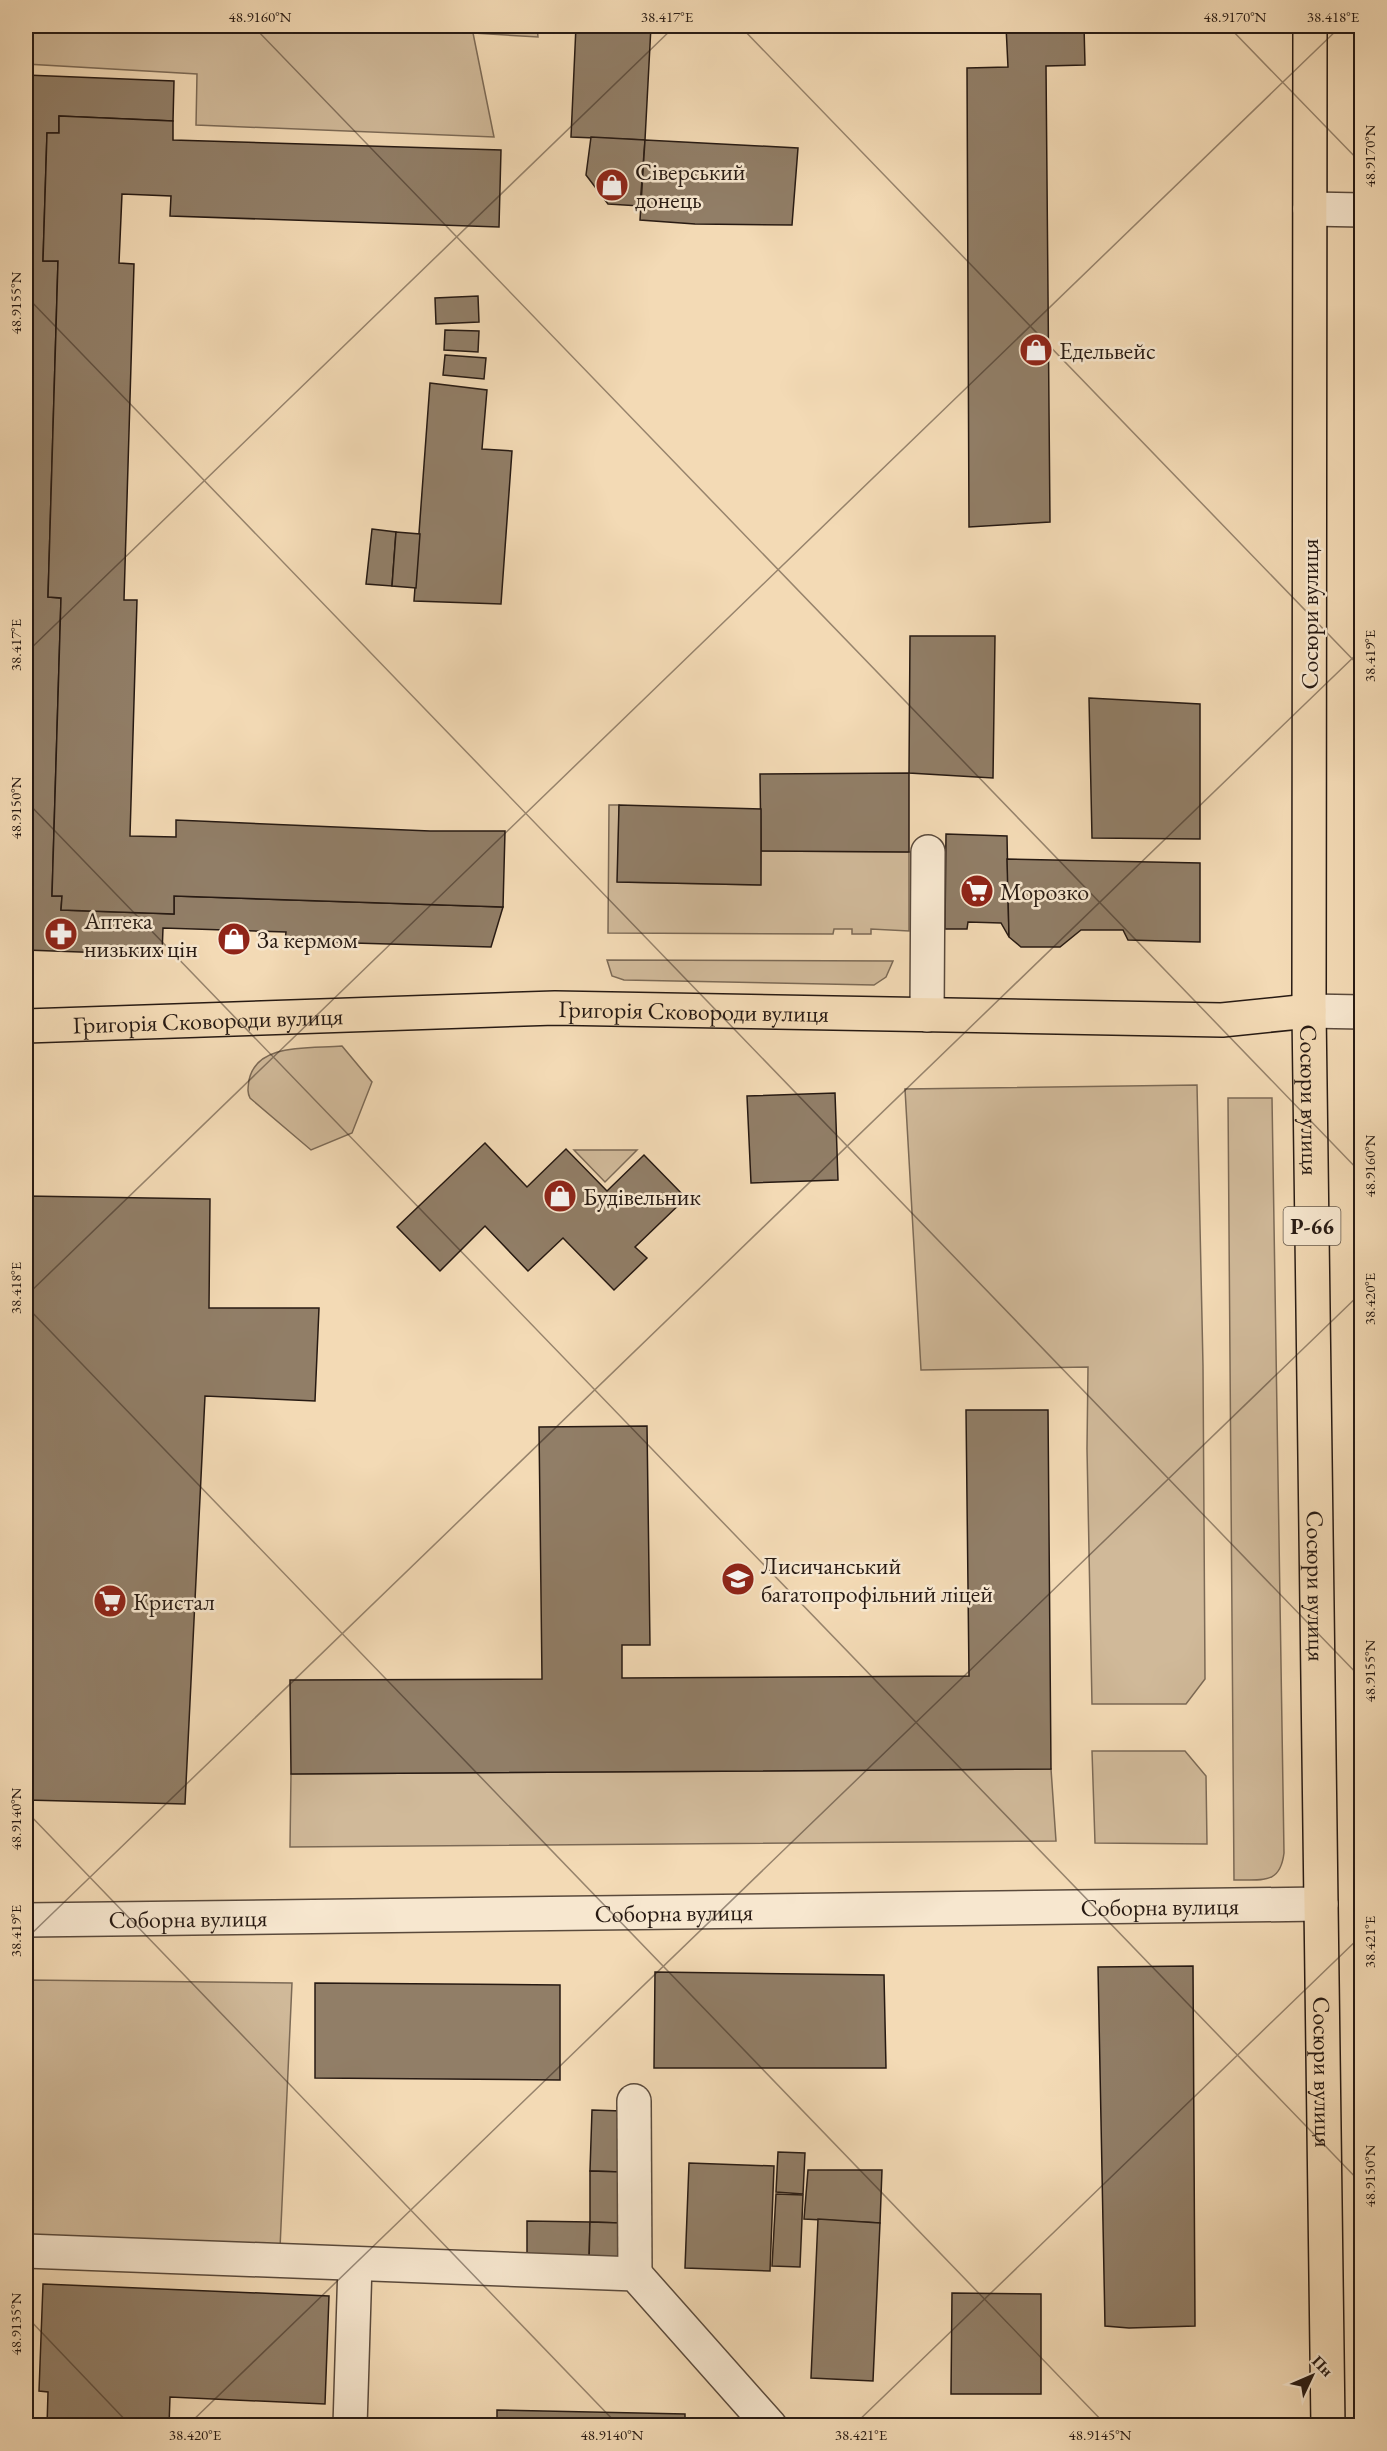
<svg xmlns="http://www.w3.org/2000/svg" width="1387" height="2451" font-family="'EB Garamond',serif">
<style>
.green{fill:#d0b999;stroke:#7c6a56;stroke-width:1.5}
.building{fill:#917e67;stroke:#271a13;stroke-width:1.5}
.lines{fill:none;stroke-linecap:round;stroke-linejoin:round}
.minor-casing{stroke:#5a4a3c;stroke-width:36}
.major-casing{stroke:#271a13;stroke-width:36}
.minor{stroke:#f7e7cf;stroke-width:33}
.major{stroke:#f3dab5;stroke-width:33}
.ticks{fill:none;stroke:#271a13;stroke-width:1.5;stroke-opacity:0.45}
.labels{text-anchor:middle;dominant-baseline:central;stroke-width:5;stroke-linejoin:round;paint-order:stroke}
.shield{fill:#f7e7cf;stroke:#65584b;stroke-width:1.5}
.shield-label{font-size:22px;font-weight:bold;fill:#271a13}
.poi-label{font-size:24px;fill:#271a13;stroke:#f7e7cf;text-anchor:start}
.street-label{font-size:24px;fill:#271a13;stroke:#f7e7cf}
.neatline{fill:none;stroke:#271a13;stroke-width:2}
.ticks-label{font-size:15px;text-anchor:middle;fill:#271a13}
</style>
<rect width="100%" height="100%" fill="#f3dab5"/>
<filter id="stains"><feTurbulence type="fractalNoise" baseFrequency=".00333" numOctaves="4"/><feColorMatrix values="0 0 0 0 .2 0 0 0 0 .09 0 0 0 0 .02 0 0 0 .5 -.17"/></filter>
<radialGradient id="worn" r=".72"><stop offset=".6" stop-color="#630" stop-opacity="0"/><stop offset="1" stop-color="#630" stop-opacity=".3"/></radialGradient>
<g class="green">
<polygon points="26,26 537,26 538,37 473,33 494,137 196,125 197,74 26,64"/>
<polygon points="609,805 619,805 618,882 760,885 761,851 909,852 909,931 871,929 871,934 852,934 852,929 834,929 833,934 608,933"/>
<polygon points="607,960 893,961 886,977 874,985 624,980 612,976"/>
<path d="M 342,1046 L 372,1082 L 352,1133 L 311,1150 L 250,1098 C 247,1092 248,1088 249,1080 C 257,1042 311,1049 342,1046 Z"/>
<polygon points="1197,1085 1203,1366 1205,1679 1186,1704 1092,1704 1087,1449 1088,1367 921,1370 905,1089"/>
<path d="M 1228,1098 L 1272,1098 L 1284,1853 C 1280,1886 1261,1879 1234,1880 Z"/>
<polygon points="574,1150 637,1150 605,1182"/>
<polygon points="1092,1751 1185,1751 1206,1776 1207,1844 1095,1843"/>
<polygon points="1051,1769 1056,1841 290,1847 291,1774"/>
<polygon points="26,1980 292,1983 280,2248 26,2238"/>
</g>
<g class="building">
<polygon points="576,26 651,26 645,140 571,137"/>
<polygon points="1006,26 1084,26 1085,65 1046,66 1050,522 969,527 967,68 1008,67"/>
<polygon points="26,75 174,81 173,121 59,116 59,133 47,133 43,261 58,261 48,597 61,598 52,896 62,896 61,910 174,914 174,896 503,907 491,947 285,941 286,932 163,928 162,955 26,950"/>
<polygon points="59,116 173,121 173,140 501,150 499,227 170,216 171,196 122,194 119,263 134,264 124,600 137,600 130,836 176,837 176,820 430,831 505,831 503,907 174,896 174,914 61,910 62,896 52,896 61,598 48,597 58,261 43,261 47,133 59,133"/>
<polygon points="591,137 645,140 640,206 608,204 586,175"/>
<polygon points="645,140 798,148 792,225 695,224 640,220"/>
<polygon points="478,296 479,322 436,324 435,298"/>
<polygon points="445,330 479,331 478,352 444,350"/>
<polygon points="445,355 486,358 484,379 443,375"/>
<polygon points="430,383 487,390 482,449 512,451 501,604 414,601"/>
<polygon points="372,529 396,532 392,586 366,584"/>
<polygon points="396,532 420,534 416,588 392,586"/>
<polygon points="910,636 995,636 993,778 909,773"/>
<polygon points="1089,698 1200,704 1200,839 1092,838"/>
<polygon points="909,773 909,852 761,851 760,774"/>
<polygon points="619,805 761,809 761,885 617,882"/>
<polygon points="946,834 1007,836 1009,937 1001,923 968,922 967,929 945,929"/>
<polygon points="1007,859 1200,863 1200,942 1128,940 1123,930 1081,930 1060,947 1021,947 1009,937"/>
<polygon points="835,1093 838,1180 751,1183 747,1096"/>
<polygon points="485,1143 527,1187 566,1149 607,1191 644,1155 686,1198 635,1247 647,1258 614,1290 563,1238 528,1271 485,1226 440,1271 397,1227"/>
<polygon points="26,1196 210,1199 209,1308 319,1308 315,1401 205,1396 185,1804 26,1800"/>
<polygon points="966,1410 1048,1410 1051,1769 291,1774 290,1680 542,1679 539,1427 647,1426 650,1645 622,1645 622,1678 969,1676"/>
<polygon points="1193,1966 1195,2326 1129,2328 1105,2326 1098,1967"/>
<polygon points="655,1972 884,1975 886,2068 654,2068"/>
<polygon points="315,1983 560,1985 560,2080 315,2078"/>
<polygon points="592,2110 622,2111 622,2172 590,2171"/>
<polygon points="778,2152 805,2153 803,2194 776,2192"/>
<polygon points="689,2163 774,2166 770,2271 685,2268"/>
<polygon points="808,2170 882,2170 880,2223 804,2219"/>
<polygon points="590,2171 622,2172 621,2223 590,2222"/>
<polygon points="776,2194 803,2195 800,2267 772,2266"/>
<polygon points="818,2219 880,2223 873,2381 811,2378"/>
<polygon points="527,2221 590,2222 589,2262 527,2261"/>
<polygon points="590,2222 621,2223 620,2263 589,2262"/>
<polygon points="43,2284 329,2296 325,2404 170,2397 169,2426 47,2426 48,2392 39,2391"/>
<polygon points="952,2293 1041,2294 1041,2394 951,2394"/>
<polygon points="497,2410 685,2414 685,2426 497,2426"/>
</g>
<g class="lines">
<defs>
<g id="minor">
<polyline points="1310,209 1362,210"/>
<polyline points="1309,1011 1362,1012"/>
<polyline points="927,1015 928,852"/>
<path id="s1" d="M 26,1920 L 1321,1904"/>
<polyline points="634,2101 635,2274"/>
<polyline points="26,2251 635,2274 770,2426"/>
<polyline points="350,2426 355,2264"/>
</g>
<g id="major">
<path id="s2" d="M 1310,26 L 1309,1011 L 1328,2426"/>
<path id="s3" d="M 26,1026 L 555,1008 L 1222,1020 L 1309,1011"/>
</g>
</defs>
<use href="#minor" class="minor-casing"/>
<use href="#major" class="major-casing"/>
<use href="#minor" class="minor"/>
<use href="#major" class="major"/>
</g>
<path class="ticks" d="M 253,26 L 1362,1174M 740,26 L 1362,669M 1228,26 L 1362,164M 26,296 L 1362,1679M 26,653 L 675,26M 26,801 L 1362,2184M 26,1296 L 1341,26M 26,1306 L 1107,2426M 26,1811 L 619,2426M 26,1939 L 1362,649M 26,2316 L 131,2426M 187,2426 L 1362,1292M 853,2426 L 1362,1935"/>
<defs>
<symbol id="shop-disc" viewBox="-11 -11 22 22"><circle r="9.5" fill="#8f2418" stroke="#f7e7cf"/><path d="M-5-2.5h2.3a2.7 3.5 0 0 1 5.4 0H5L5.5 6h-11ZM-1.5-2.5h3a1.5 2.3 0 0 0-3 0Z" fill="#fff"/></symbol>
<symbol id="supermarket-disc" viewBox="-11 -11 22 22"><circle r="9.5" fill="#8f2418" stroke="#f7e7cf"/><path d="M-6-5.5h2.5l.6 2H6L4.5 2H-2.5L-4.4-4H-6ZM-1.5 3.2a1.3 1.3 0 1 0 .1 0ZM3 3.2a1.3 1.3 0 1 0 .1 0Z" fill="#fff"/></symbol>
<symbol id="pharmacy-disc" viewBox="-11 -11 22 22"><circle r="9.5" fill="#8f2418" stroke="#f7e7cf"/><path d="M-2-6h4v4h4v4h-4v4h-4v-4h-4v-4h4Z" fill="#fff"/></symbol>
<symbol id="school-disc" viewBox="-11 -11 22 22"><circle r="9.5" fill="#8f2418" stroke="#f7e7cf"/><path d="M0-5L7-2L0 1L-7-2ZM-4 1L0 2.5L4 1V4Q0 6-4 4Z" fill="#fff"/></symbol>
</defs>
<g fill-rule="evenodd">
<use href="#shop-disc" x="593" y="166" width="38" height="38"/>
<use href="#shop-disc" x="1017" y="331" width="38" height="38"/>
<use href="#supermarket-disc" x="958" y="872" width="38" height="38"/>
<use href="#pharmacy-disc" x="42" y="915" width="38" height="38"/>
<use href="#shop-disc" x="215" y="920" width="38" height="38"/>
<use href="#shop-disc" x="541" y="1177" width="38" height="38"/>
<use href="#school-disc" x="719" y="1560" width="38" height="38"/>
<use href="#supermarket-disc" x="91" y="1582" width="38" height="38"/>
</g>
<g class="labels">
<rect class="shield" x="1283.5" y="1207" width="57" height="38" rx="4.5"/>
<g class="shield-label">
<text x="1312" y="1226">Р-66</text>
</g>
<g class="poi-label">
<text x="635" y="171">Сіверський<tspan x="635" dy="28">донець</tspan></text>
<text x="1059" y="350">Едельвейс</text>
<text x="1000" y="891">Морозко</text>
<text x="84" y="920">Аптека<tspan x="84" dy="28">низьких цін</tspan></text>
<text x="257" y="939">За кермом</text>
<text x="583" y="1196">Будівельник</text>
<text x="761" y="1565">Лисичанський<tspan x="761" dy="28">багатопрофільний ліцей</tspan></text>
<text x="133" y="1601">Кристал</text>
</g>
<g class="street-label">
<text transform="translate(1309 614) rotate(-90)">Сосюри вулиця</text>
<text stroke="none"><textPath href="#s3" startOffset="668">Григорія Сковороди вулиця</textPath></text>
<text stroke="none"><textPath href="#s3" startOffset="182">Григорія Сковороди вулиця</textPath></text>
<text stroke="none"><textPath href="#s2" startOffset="1074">Сосюри вулиця</textPath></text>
<text stroke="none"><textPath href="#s2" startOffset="1560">Сосюри вулиця</textPath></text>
<text stroke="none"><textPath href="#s1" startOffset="1134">Соборна вулиця</textPath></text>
<text stroke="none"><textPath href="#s1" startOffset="648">Соборна вулиця</textPath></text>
<text stroke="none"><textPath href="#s1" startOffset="162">Соборна вулиця</textPath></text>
<text stroke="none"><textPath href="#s2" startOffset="2046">Сосюри вулиця</textPath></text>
</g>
</g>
<rect width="1387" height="2451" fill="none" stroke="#f3dab5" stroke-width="66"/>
<g transform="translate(1312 2376) rotate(46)" stroke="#f7e7cf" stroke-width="4.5" paint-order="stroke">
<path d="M0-4.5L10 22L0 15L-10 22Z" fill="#271a13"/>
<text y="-9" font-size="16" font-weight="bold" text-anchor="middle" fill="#271a13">Пн</text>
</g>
<rect x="33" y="33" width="1321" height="2385" class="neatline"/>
<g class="ticks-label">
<text x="260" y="22">48.9160°N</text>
<text x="667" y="22">38.417°E</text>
<text x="1235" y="22">48.9170°N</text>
<text x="1333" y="22">38.418°E</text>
<text transform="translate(1370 156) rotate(-90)" y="5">48.9170°N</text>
<text transform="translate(16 303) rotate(-90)" y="5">48.9155°N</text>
<text transform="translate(16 645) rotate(-90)" y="5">38.417°E</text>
<text transform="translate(1370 656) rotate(-90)" y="5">38.419°E</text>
<text transform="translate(16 808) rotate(-90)" y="5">48.9150°N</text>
<text transform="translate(1370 1166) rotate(-90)" y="5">48.9160°N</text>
<text transform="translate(16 1288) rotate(-90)" y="5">38.418°E</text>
<text transform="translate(1370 1299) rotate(-90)" y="5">38.420°E</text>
<text transform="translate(1370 1671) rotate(-90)" y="5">48.9155°N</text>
<text transform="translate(16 1819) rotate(-90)" y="5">48.9140°N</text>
<text transform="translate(16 1931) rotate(-90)" y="5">38.419°E</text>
<text transform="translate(1370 1942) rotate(-90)" y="5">38.421°E</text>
<text transform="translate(1370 2176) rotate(-90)" y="5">48.9150°N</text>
<text transform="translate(16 2324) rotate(-90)" y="5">48.9135°N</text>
<text x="195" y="2440">38.420°E</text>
<text x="612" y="2440">48.9140°N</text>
<text x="861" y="2440">38.421°E</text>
<text x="1100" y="2440">48.9145°N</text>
</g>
<rect width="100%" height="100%" filter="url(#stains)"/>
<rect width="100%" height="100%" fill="url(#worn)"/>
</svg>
